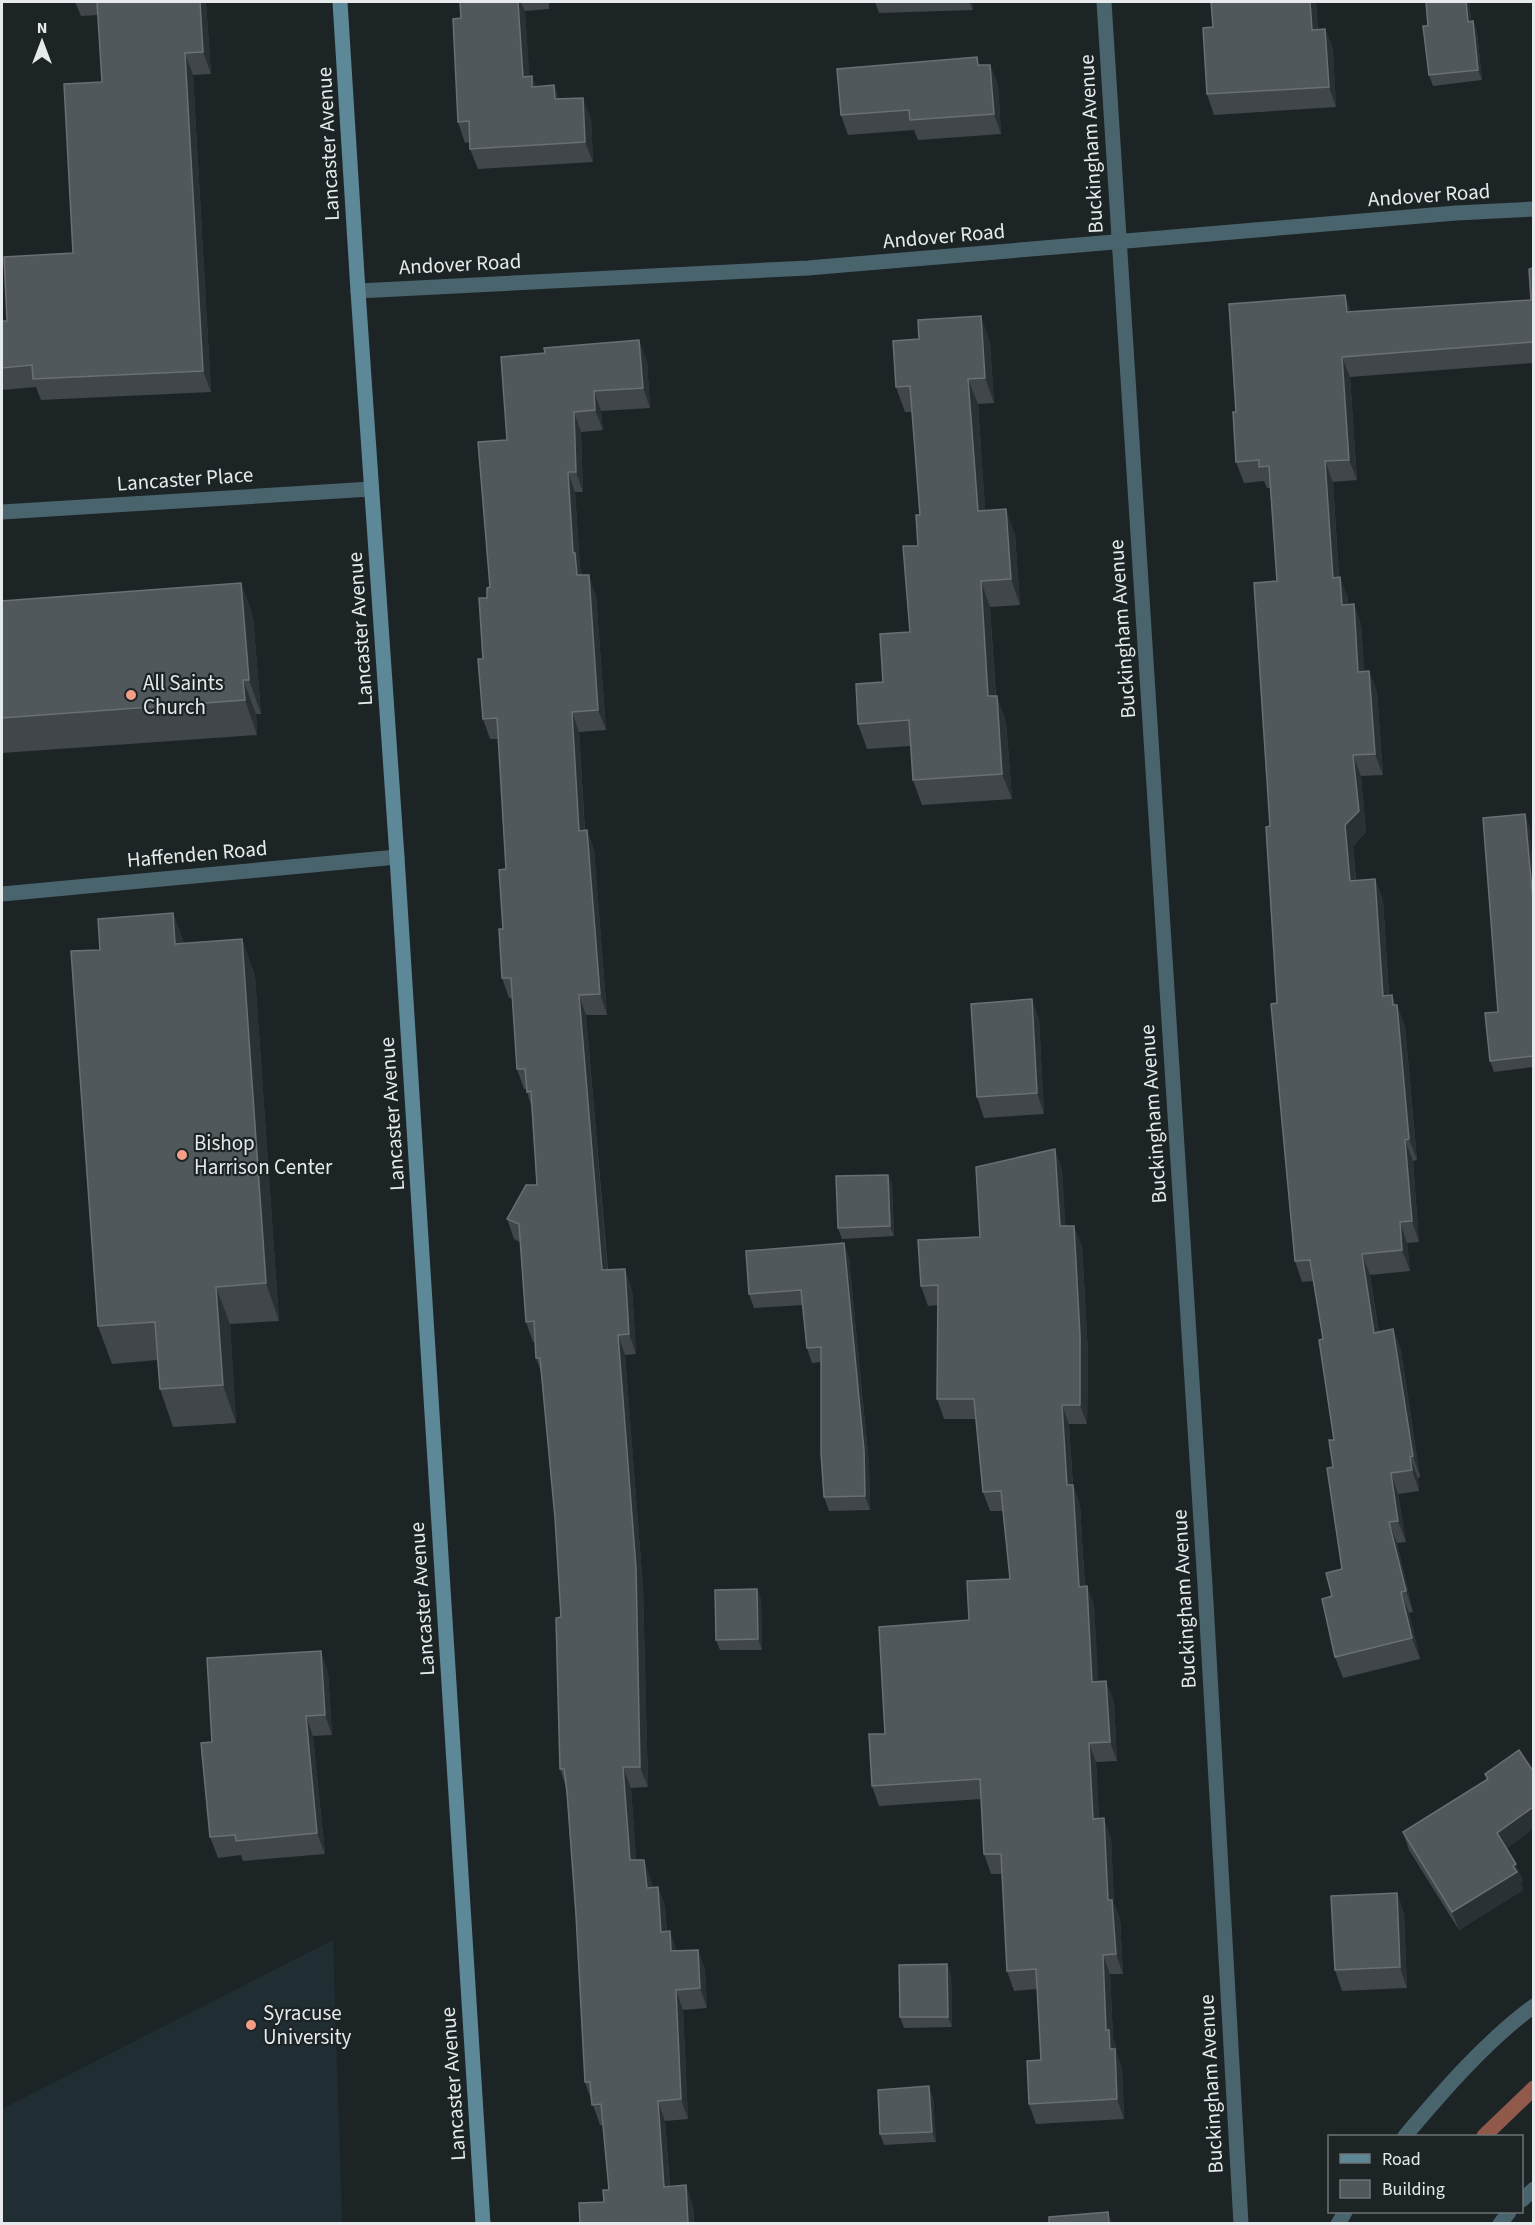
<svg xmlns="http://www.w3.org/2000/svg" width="1535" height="2225" font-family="'Source Sans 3',sans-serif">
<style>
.built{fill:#202e33}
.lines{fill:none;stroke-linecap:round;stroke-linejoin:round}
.stream{stroke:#90594a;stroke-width:15}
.street{stroke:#49646d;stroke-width:15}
.secondary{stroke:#5d8897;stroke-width:15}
.wall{fill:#404649}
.shaded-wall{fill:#2a3134}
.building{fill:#51585b;stroke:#696f72;stroke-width:1.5}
.poi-dot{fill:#f49e88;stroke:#1d2426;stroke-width:2}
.labels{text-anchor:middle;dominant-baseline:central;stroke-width:4.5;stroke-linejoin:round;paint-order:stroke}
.street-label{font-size:21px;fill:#e6eaec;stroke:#1d2426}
.poi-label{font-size:21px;fill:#e6eaec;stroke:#1d2426;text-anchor:start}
</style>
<rect width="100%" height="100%" fill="#1d2426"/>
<polygon class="built" points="333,1940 342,2223 2,2223 2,2109"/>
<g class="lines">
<polyline class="stream" points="1484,2136 1534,2088"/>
<g class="street">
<polyline points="1104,2 1205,1585 1241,2224"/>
<polyline points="358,291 808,268 1456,213 1534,209"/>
<polyline points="2,512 371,489"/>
<polyline points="2,894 397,857"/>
<path d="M 1405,2136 C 1443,2091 1486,2041 1534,2006"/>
<polyline points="1522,2200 1534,2189"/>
<polyline points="1338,2224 1345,2212"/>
<polyline points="1500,2224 1509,2212"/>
</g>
<polyline class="secondary" points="340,2 358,291 397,857 483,2224"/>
</g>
<g class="wall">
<polygon points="75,2 206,2 211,74 193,75 211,392 41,400 36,387 2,390 2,321 7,321 73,253 102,82 98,15 81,16"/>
<polygon points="460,2 549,2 549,9 525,11 529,76 532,76 536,87 554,85 559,99 591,118 593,162 478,169 470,149 470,142 465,143 458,122 461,18"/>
<polygon points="875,2 972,2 973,10 879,13"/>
<polygon points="1211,2 1316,2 1318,30 1325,29 1333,49 1336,107 1214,115 1207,94 1213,27"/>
<polygon points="1426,2 1469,2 1471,21 1473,21 1477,32 1482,80 1433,86 1429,75 1428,26"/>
<polygon points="990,65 998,85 1001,134 918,140 914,130 848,135 841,115"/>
<polygon points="1533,268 1533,363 1350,377 1357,480 1333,482 1339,577 1348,598 1348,605 1354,604 1361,625 1364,671 1369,671 1377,692 1383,775 1361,776 1366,832 1353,846 1356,880 1375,879 1383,900 1389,995 1396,1005 1405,1026 1417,1160 1413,1161 1419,1242 1407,1243 1410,1271 1370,1275 1379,1332 1393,1329 1401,1350 1420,1477 1418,1478 1419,1491 1398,1494 1406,1542 1397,1543 1413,1612 1409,1613 1420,1659 1343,1678 1335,1657 1332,1596 1342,1569 1333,1467 1334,1440 1323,1339 1313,1281 1302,1282 1295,1261 1277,1003 1270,826 1277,581 1270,488 1267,488 1264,481 1244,483 1236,462 1352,312 1531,300"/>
<polygon points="990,342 994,403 978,404 985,510 1015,534 1020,605 990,607 996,696 1006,721 1012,799 922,805 913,780 911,746 867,749 858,724 883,682 910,632 918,546 920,515 912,412 905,412 896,387"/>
<polygon points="647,360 650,408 601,411 603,430 581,432 583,492 575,492 580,568 582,575 596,595 606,730 579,732 585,830 587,830 594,850 607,1015 586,1015 608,1270 632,1289 636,1354 625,1355 643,1588 648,1787 631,1788 636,1860 651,1880 652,1887 658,1887 665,1907 667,1931 677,1951 698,1950 705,1970 707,2008 683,2010 688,2119 665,2121 670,2186 693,2205 694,2223 580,2223 604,2202 609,2190 603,2125 600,2125 585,2082 576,1915 566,1787 560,1769 561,1617 555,1518 541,1372 536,1358 535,1342 533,1342 526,1322 520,1242 514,1239 507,1219 537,1185 531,1105 526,1089 524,1089 517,1069 513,998 509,998 502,978 506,869 499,739 490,739 483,719 483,659 487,598 490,587 507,440"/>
<polygon points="241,583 253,617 261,714 256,714 257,735 2,753 2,601"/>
<polygon points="1529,824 1533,871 1533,1067 1494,1072 1490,1061"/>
<polygon points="173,913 184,943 242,939 255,976 279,1321 230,1324 236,1423 173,1427 160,1389 157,1360 112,1364 98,1326 100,950"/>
<polygon points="1032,999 1039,1020 1044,1114 984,1118 977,1097"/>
<polygon points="1062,1169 1065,1226 1082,1245 1088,1354 1087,1424 1069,1424 1073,1485 1080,1505 1085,1587 1087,1586 1094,1606 1098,1682 1114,1701 1117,1761 1096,1762 1099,1819 1111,1838 1114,1904 1120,1919 1123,1974 1110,1974 1113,2038 1117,2049 1117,2054 1122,2069 1124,2119 1036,2124 1029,2104 1041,2060 1037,1989 1014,1991 1007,1971 1002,1874 991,1874 984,1854 981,1799 879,1806 872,1786 885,1734 969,1620 1010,1579 1003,1511 990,1511 983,1492 976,1419 944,1419 937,1399 938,1305 928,1306 921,1286"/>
<polygon points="888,1175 892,1185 894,1236 842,1239 838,1228"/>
<polygon points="844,1243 849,1258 869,1464 870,1510 829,1511 824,1497 821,1362 812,1363 807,1348 803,1305 754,1308 749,1294"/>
<polygon points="761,1599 762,1650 720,1650 716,1640"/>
<polygon points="328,1672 332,1735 313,1736 325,1854 243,1861 241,1855 218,1858 210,1837"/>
<polygon points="1519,1750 1507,1848 1523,1881 1521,1883 1523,1890 1459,1930 1409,1850 1403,1832 1487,1780 1485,1774"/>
<polygon points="1397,1893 1404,1914 1407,1988 1342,1991 1335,1970"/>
<polygon points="951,1974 952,2027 904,2028 900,2017"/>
<polygon points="933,2097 936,2142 884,2145 880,2134"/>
</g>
<g class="shaded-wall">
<polygon points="200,2 206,2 211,74 203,52"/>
<polygon points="518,2 521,2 525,11 531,97 523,77"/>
<polygon points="969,2 972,2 973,10"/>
<polygon points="1310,2 1316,2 1319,50 1312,30"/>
<polygon points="1466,2 1469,2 1472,32 1468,22"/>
<polygon points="1473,21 1477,32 1482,80 1478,70"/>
<polygon points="1325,29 1333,49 1336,107 1329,87"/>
<polygon points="185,53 193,75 211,392 203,371"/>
<polygon points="990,65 998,85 1001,134 994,114"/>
<polygon points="532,76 539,97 532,87"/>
<polygon points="554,85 562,106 555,99"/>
<polygon points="583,98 591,118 593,162 585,142"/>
<polygon points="1345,295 1353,316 1347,312"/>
<polygon points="981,316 990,342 994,403 985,378"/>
<polygon points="639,340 647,360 650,408 643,388"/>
<polygon points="1342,357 1350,377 1357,480 1349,460"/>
<polygon points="968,379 978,404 987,536 978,511"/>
<polygon points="594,391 601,411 603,430 595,410"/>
<polygon points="574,412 581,432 583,492 576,472"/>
<polygon points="1325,461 1333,482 1340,599 1333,578"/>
<polygon points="568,472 575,492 580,568 582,573 584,596 577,575 573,553"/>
<polygon points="1006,509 1015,534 1020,605 1011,579"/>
<polygon points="589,575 596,595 606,730 598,710"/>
<polygon points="1340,577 1348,598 1349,626 1342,605"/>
<polygon points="981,581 990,607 997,721 988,696"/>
<polygon points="241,583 253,617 261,714 249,680"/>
<polygon points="1354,604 1361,625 1366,693 1358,672"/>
<polygon points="1369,671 1377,692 1383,775 1375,754"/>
<polygon points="243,680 256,714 257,735 245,700"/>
<polygon points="997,696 1006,721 1012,799 1002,774"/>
<polygon points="572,712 579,732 586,851 579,831"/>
<polygon points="1353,755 1361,776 1366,832 1353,846 1357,902 1350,881 1345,825"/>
<polygon points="1525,814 1529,824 1533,871 1533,901"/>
<polygon points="587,830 594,850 607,1015 600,994"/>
<polygon points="1375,879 1383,900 1390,1016 1383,996"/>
<polygon points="173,913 187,951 175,944"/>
<polygon points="242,939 255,976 279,1321 266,1283"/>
<polygon points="579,995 586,1015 609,1290 602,1270"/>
<polygon points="1392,995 1398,1009 1397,1005 1405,1026 1417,1160 1409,1139"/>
<polygon points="1032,999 1039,1020 1044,1114 1037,1093"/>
<polygon points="1405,1140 1413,1161 1419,1242 1412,1221"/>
<polygon points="1055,1149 1062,1169 1067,1246 1060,1226"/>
<polygon points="888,1175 892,1185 894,1236 890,1226"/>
<polygon points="1400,1222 1407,1243 1410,1271 1402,1250"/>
<polygon points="1074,1226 1082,1245 1088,1354 1087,1424 1080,1405"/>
<polygon points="844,1243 849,1258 869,1464 870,1510 865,1496"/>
<polygon points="1362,1254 1370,1275 1382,1354 1374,1333"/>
<polygon points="625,1269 632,1289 636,1354 629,1334"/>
<polygon points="216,1287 230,1324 236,1423 223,1385"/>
<polygon points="1393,1329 1401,1350 1420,1477 1413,1456"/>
<polygon points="618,1335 625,1355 643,1588 648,1787 640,1767"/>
<polygon points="1062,1405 1069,1424 1074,1505 1067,1485"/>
<polygon points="1410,1457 1418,1478 1419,1491 1412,1470"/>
<polygon points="1391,1473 1398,1494 1406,1542 1398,1521"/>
<polygon points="1073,1485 1080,1505 1086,1607 1079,1587"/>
<polygon points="1389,1522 1397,1543 1413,1612 1406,1591"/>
<polygon points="1087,1586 1094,1606 1100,1702 1092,1682"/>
<polygon points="757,1589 761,1599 762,1650 758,1639"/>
<polygon points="1401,1592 1409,1613 1420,1659 1412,1638"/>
<polygon points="321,1651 328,1672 332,1735 325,1715"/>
<polygon points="1106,1681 1114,1701 1117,1761 1110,1742"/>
<polygon points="306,1716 313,1736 325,1854 317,1833"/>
<polygon points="1089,1743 1096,1762 1100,1839 1093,1819"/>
<polygon points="623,1767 631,1788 638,1881 630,1860"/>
<polygon points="1533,1807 1533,1829 1504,1851 1497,1833"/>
<polygon points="1104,1818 1111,1838 1114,1904 1120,1919 1123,1974 1116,1954 1108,1900"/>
<polygon points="644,1860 651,1880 654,1908 647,1888"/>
<polygon points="1516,1864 1523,1881 1521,1883 1523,1890 1459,1930 1452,1912"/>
<polygon points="658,1887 665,1907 668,1952 661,1932"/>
<polygon points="1397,1893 1404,1914 1407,1988 1400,1967"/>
<polygon points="670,1931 677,1951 671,1951"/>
<polygon points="698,1950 705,1970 707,2008 700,1988"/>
<polygon points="1103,1955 1110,1974 1113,2038 1117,2049 1117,2054 1122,2069 1124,2119 1117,2099 1110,2049 1106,2030"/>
<polygon points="947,1964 951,1974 952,2027 948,2017"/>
<polygon points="676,1990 683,2010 688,2119 681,2099"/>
<polygon points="929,2086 933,2097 936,2142 932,2132"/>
<polygon points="658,2101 665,2121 671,2207 664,2187"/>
<polygon points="686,2185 693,2205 694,2223 688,2223"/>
<polygon points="1108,2212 1112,2223 1109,2223"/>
</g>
<g class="building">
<polygon points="97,2 200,2 203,52 185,53 203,371 33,379 32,365 2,368 2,321 7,321 4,257 73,253 64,84 102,82"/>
<polygon points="460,2 518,2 523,77 532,76 532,87 554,85 555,99 583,98 585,142 470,149 469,121 458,122 453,19 461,18"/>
<polygon points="1211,2 1310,2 1312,30 1325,29 1329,87 1207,94 1203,28 1213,27"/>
<polygon points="1426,2 1466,2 1468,22 1473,21 1478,70 1429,75 1423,26 1428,26"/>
<polygon points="977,57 978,65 990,65 994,114 910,120 909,110 841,115 837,69"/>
<polygon points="1533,268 1533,342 1342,357 1349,460 1325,461 1333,578 1340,577 1342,605 1354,604 1358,672 1369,671 1375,754 1353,755 1359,811 1345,825 1350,881 1375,879 1383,996 1392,995 1393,1005 1397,1005 1409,1139 1405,1140 1412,1221 1400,1222 1402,1250 1362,1254 1374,1333 1393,1329 1413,1456 1410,1457 1412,1470 1391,1473 1398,1521 1389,1522 1406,1591 1401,1592 1412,1638 1335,1657 1322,1599 1332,1596 1326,1573 1342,1569 1327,1468 1333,1467 1329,1440 1334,1440 1319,1340 1323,1339 1310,1260 1295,1261 1271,1004 1277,1003 1266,827 1270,826 1254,583 1277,581 1269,466 1259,467 1259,460 1236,462 1233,412 1236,412 1229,304 1345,295 1347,312 1531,300 1529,269"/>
<polygon points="981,316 985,378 968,379 978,511 1006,509 1011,579 981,581 988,696 997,696 1002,774 913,780 909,720 858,724 856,684 883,682 880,634 910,632 903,546 918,546 916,515 920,515 910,386 896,387 893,341 919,339 918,320"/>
<polygon points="639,340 643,388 594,391 595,410 574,412 576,472 568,472 573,553 575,553 577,575 589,575 598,710 572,712 579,831 587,830 600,994 579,995 602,1270 625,1269 629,1334 618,1335 636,1568 640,1767 623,1767 630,1860 644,1860 647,1888 658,1887 661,1932 670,1931 671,1951 698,1950 700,1988 676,1990 681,2099 658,2101 664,2187 686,2185 688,2223 580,2223 579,2203 604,2202 603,2190 609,2190 601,2104 592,2105 590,2082 585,2082 576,1915 567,1792 564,1769 560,1769 556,1618 561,1617 555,1518 540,1358 536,1358 534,1321 526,1322 519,1224 507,1219 526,1185 537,1185 531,1091 527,1092 525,1069 517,1069 511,978 502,978 499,929 503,929 499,870 506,869 497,718 483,719 478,659 483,659 479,598 487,598 487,588 490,587 478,442 507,440 501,357 545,353 544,348"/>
<polygon points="241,583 249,680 243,680 245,700 2,718 2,601"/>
<polygon points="1525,814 1533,901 1533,1056 1490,1061 1485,1013 1498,1012 1483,818"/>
<polygon points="173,913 175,944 242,939 266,1283 216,1287 223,1385 160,1389 155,1322 98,1326 71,951 100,950 98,919"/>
<polygon points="1032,999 1037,1093 977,1097 971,1004"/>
<polygon points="1055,1149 1060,1226 1074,1226 1080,1335 1080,1405 1062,1405 1067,1485 1073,1485 1079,1587 1087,1586 1092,1682 1106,1681 1110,1742 1089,1743 1093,1819 1104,1818 1108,1900 1112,1900 1116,1954 1103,1955 1106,2030 1109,2030 1110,2049 1115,2049 1117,2099 1029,2104 1027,2061 1041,2060 1036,1969 1007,1971 1001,1854 984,1854 980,1779 872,1786 869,1734 885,1734 879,1627 969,1620 967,1581 1010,1579 1001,1491 983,1492 974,1399 937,1399 938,1285 921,1286 918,1240 980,1237 976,1167"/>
<polygon points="888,1175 890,1226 838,1228 836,1176"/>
<polygon points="844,1243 864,1450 865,1496 824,1497 821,1453 821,1347 807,1348 801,1290 749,1294 746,1251"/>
<polygon points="757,1589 758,1639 716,1640 715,1590"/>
<polygon points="321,1651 325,1715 306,1716 317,1833 236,1841 235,1835 210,1837 201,1743 212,1742 207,1658"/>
<polygon points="1519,1750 1533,1771 1533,1807 1497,1833 1516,1864 1513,1866 1517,1872 1452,1912 1403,1832 1488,1779 1485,1774"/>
<polygon points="1397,1893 1400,1967 1335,1970 1331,1896"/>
<polygon points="947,1964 948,2017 900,2017 899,1965"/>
<polygon points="929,2086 932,2132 880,2134 878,2090"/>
<polygon points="1108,2212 1109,2223 1049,2223 1049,2217"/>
</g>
<g class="poi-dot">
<circle cx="131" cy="695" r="6"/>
<circle cx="182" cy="1155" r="6"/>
<circle cx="251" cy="2025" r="6"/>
</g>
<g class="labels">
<g class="street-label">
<text transform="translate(328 144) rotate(-93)">Lancaster Avenue</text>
<text transform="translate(1091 144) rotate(-93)">Buckingham Avenue</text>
<text transform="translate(1429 195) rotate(-4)">Andover Road</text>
<text transform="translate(944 236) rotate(-5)">Andover Road</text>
<text transform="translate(460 264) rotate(-3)">Andover Road</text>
<text transform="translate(185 479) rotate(-4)">Lancaster Place</text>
<text transform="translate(360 629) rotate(-94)">Lancaster Avenue</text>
<text transform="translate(1122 629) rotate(-94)">Buckingham Avenue</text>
<text transform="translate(197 854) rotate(-5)">Haffenden Road</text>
<text transform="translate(392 1114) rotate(-94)">Lancaster Avenue</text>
<text transform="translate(1153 1114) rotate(-94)">Buckingham Avenue</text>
<text transform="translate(422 1599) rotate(-94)">Lancaster Avenue</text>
<text transform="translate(1184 1599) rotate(-93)">Buckingham Avenue</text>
<text transform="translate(453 2084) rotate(-94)">Lancaster Avenue</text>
<text transform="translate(1211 2084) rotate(-93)">Buckingham Avenue</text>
</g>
<g class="poi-label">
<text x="143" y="683">All Saints<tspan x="143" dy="24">Church</tspan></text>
<text x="194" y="1143">Bishop<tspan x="194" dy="24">Harrison Center</tspan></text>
<text x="263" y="2013">Syracuse<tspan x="263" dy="24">University</tspan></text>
</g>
</g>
<rect width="1535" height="2225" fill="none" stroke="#e6eaec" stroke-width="6"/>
<rect x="1328" y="2135" width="195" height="78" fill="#1d2426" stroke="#6d7375" stroke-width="1.5"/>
<rect x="1340" y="2154" width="30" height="9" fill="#5d8897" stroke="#6d7375" stroke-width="1.5"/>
<text x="1382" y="2165" font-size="18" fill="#e6eaec">Road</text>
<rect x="1340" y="2180" width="30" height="18" fill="#51585b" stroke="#6d7375" stroke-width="1.5"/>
<text x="1382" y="2195" font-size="18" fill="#e6eaec">Building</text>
<g transform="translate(42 42)" stroke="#1d2426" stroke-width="4.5" paint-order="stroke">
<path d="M0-4.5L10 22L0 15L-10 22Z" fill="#e6eaec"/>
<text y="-9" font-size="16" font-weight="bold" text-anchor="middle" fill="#e6eaec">N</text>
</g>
</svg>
